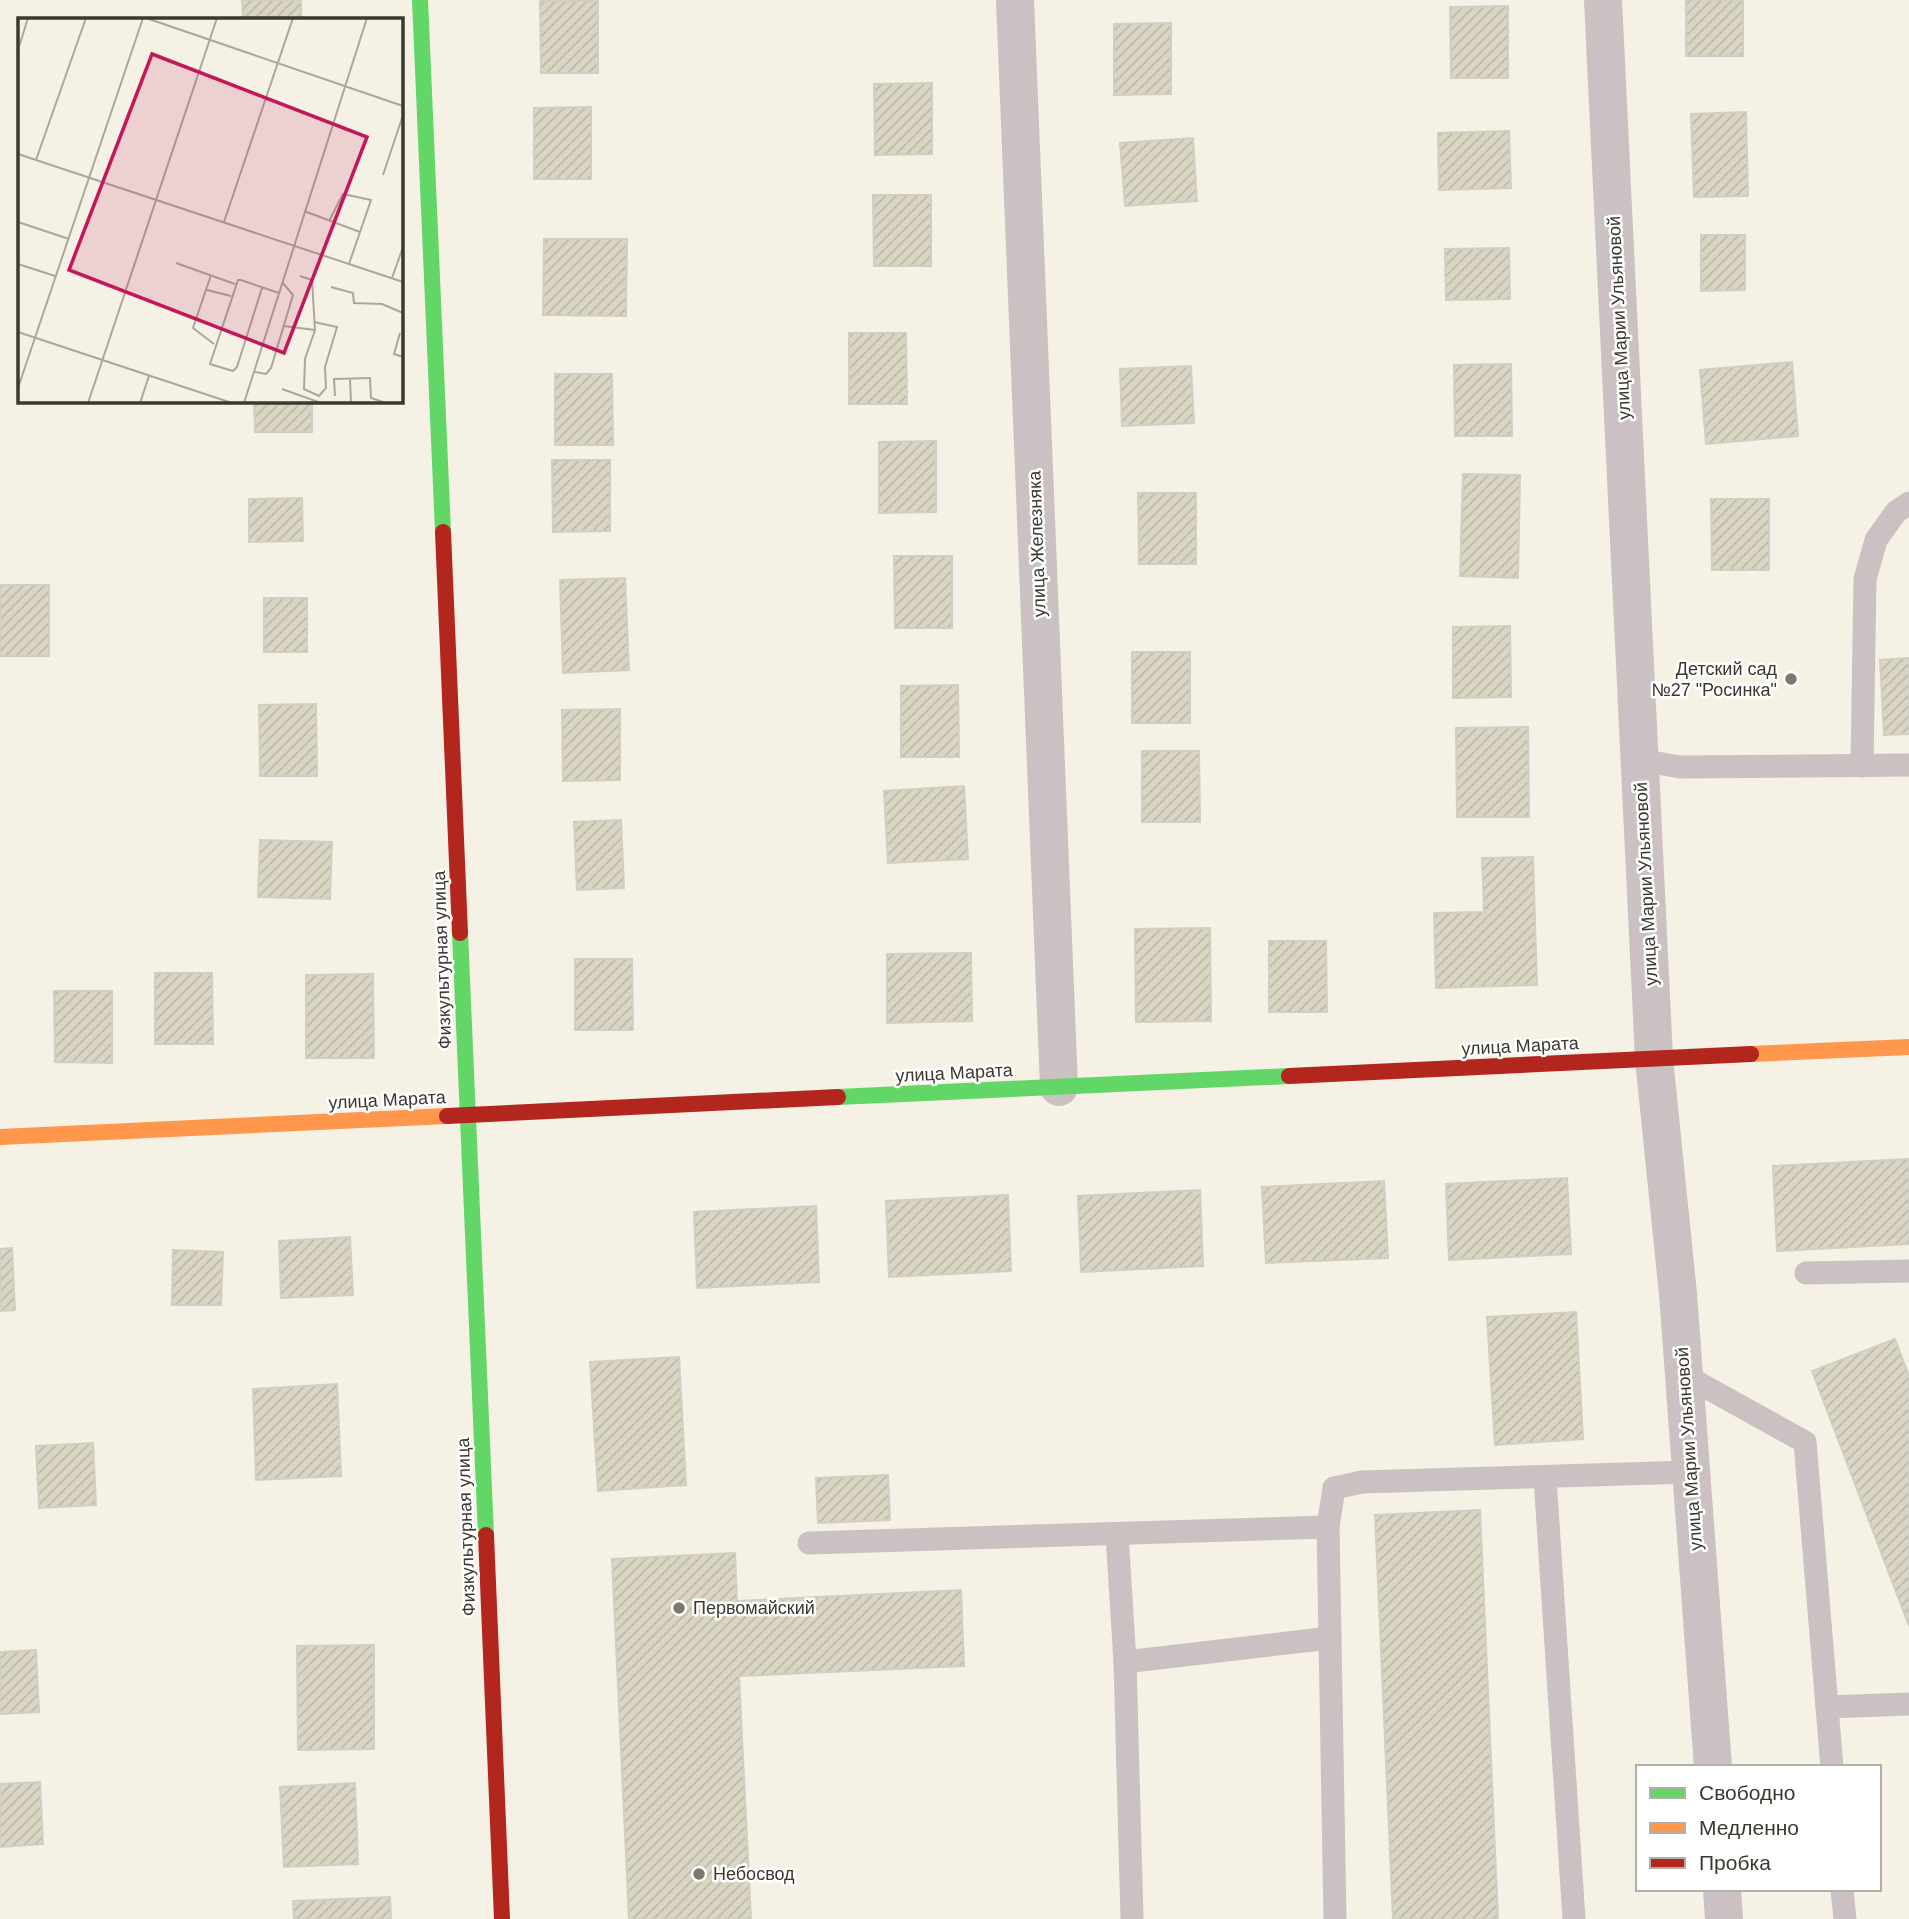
<svg xmlns="http://www.w3.org/2000/svg" width="1909" height="1919" font-family="Helvetica,sans-serif">
<style>
.building{fill:url(#building-hatch);stroke:#d1cec4;stroke-width:2}
.lines{fill:none;stroke-linecap:round;stroke-linejoin:round}
.lane{stroke:#cbc1c2;stroke-width:23}
.street{stroke:#cbc1c2;stroke-width:38}
.fast{stroke:#63d668;stroke-width:16}
.slow{stroke:#ff974d;stroke-width:16}
.jam{stroke:#b3261e;stroke-width:16}
.poi-dot{fill:#7c796e;stroke:#fff;stroke-width:2.5}
.labels{text-anchor:middle;dominant-baseline:central;stroke-width:5;stroke-linejoin:round;paint-order:stroke}
.street-label{font-size:18px;fill:#3b382f;stroke:#fff}
.poi-label{font-size:18px;fill:#3b382f;stroke:#fff;text-anchor:start}
.inset-road{fill:none;stroke:#aba79c;stroke-width:2}
.view{fill:#c2185b;fill-opacity:0.15;stroke:#c2185b;stroke-width:3.5}
.inset-edge{fill:none;stroke:#3b382f;stroke-width:3.5}
</style>
<defs>
<pattern id="building-hatch" width="6" height="6" patternUnits="userSpaceOnUse" patternTransform="scale(1.75)"><rect width="6" height="6" fill="#dbd6c3"/><path d="M-1 1l2-2M0 6l6-6M5 7l2-2" fill="none" stroke="#bdb8a8"/></pattern>
</defs>
<rect width="100%" height="100%" fill="#f5f1e4"/>
<g class="building">
<polygon points="242,0 301,0 301,19 243,19"/>
<rect x="1686" y="0" width="57" height="56"/>
<polygon points="540,1 598,1 598,73 541,73"/>
<polygon points="1508,6 1508,78 1451,78 1450,7"/>
<polygon points="1171,23 1171,94 1114,95 1114,24"/>
<polygon points="932,83 932,154 875,155 874,84"/>
<polygon points="591,107 591,179 534,179 534,108"/>
<polygon points="1746,112 1748,196 1694,197 1691,114"/>
<polygon points="1509,131 1511,188 1439,190 1438,133"/>
<polygon points="1193,138 1197,201 1125,206 1120,143"/>
<polygon points="873,195 931,195 931,266 874,266"/>
<polygon points="1701,235 1745,235 1745,290 1701,291"/>
<polygon points="544,239 627,239 626,316 543,315"/>
<polygon points="1509,248 1510,299 1446,300 1445,249"/>
<polygon points="849,333 906,333 907,404 849,404"/>
<polygon points="1792,362 1798,436 1706,444 1700,370"/>
<polygon points="1511,364 1512,436 1455,436 1454,365"/>
<polygon points="1191,366 1194,423 1122,426 1120,369"/>
<polygon points="555,374 612,374 613,445 555,445"/>
<polygon points="254,401 312,401 312,432 255,432"/>
<polygon points="936,441 936,512 879,513 879,442"/>
<polygon points="552,460 610,460 610,531 553,532"/>
<polygon points="1463,474 1520,475 1518,578 1460,576"/>
<polygon points="1138,493 1196,493 1196,564 1139,564"/>
<polygon points="302,498 303,541 249,542 249,499"/>
<polygon points="1711,499 1769,499 1769,570 1712,570"/>
<polygon points="894,556 952,556 952,628 895,628"/>
<polygon points="625,578 629,670 563,673 560,580"/>
<rect x="0" y="585" width="49" height="71"/>
<rect x="264" y="598" width="43" height="54"/>
<polygon points="1510,626 1511,697 1453,698 1453,627"/>
<rect x="1132" y="652" width="58" height="71"/>
<polygon points="1909,658 1909,734 1884,735 1880,660"/>
<polygon points="958,685 959,757 901,757 901,686"/>
<polygon points="316,704 317,776 260,776 259,705"/>
<polygon points="620,709 620,780 563,781 562,710"/>
<polygon points="1528,727 1529,817 1457,817 1456,728"/>
<polygon points="1142,751 1199,751 1200,822 1142,822"/>
<polygon points="964,786 968,859 888,863 884,791"/>
<polygon points="621,820 624,888 577,890 574,822"/>
<polygon points="260,840 332,842 330,899 258,897"/>
<polygon points="1533,857 1537,985 1436,988 1434,913 1484,912 1482,858"/>
<polygon points="1210,928 1211,1021 1136,1022 1135,929"/>
<polygon points="1269,941 1326,941 1327,1012 1269,1012"/>
<polygon points="971,953 972,1021 887,1023 887,954"/>
<polygon points="575,959 632,959 633,1030 575,1030"/>
<polygon points="155,973 212,973 213,1044 155,1044"/>
<polygon points="373,974 374,1058 306,1058 306,975"/>
<polygon points="54,991 112,991 112,1063 55,1062"/>
<polygon points="1909,1159 1909,1244 1777,1251 1773,1166"/>
<polygon points="1567,1178 1571,1254 1449,1260 1446,1184"/>
<polygon points="1384,1181 1388,1258 1266,1263 1262,1187"/>
<polygon points="1200,1190 1203,1266 1081,1272 1078,1196"/>
<polygon points="1008,1195 1011,1271 889,1277 886,1201"/>
<polygon points="816,1206 819,1282 697,1288 694,1212"/>
<polygon points="350,1237 353,1295 281,1298 279,1241"/>
<polygon points="12,1248 15,1310 0,1311 0,1249"/>
<polygon points="173,1250 223,1252 221,1305 172,1305"/>
<polygon points="1576,1312 1583,1439 1495,1445 1487,1317"/>
<polygon points="1895,1339 1909,1376 1909,1626 1812,1371"/>
<polygon points="679,1357 686,1485 598,1491 590,1362"/>
<polygon points="337,1384 341,1476 256,1480 253,1389"/>
<polygon points="93,1443 96,1505 39,1508 36,1446"/>
<polygon points="888,1475 890,1520 818,1523 816,1478"/>
<polygon points="1480,1510 1498,1919 1393,1919 1375,1515"/>
<polygon points="735,1553 737,1601 961,1590 964,1666 739,1676 751,1919 629,1919 612,1559"/>
<polygon points="374,1645 374,1749 298,1750 297,1646"/>
<polygon points="36,1650 39,1712 0,1714 0,1652"/>
<polygon points="40,1782 43,1844 0,1847 0,1784"/>
<polygon points="355,1783 358,1864 284,1867 280,1787"/>
<polygon points="390,1897 391,1919 294,1919 293,1901"/>
</g>
<g class="lines">
<g class="lane">
<polyline points="1640,760 1680,767 1909,765"/>
<polyline points="1862,766 1865,579 1876,540 1896,512 1909,503"/>
<polyline points="1806,1273 1909,1271"/>
<polyline points="1684,1375 1805,1442 1832,1767"/>
<polyline points="1545,1478 1574,1919"/>
<polyline points="1117,1534 1125,1662 1132,1919"/>
<polyline points="809,1543 1328,1527"/>
<polyline points="1125,1662 1330,1638"/>
<polyline points="1827,1707 1909,1704"/>
<polyline points="1842,1889 1845,1919"/>
<polyline points="1335,1919 1328,1527 1334,1488 1362,1482 1691,1472"/>
</g>
<g class="street">
<polyline points="1015,0 1059,1087"/>
<polyline points="1603,0 1654,1059 1678,1294 1713,1767"/>
<polyline points="1722,1889 1724,1919"/>
</g>
<g class="fast">
<polyline points="420,0 443,532"/>
<polyline points="460,933 486,1535"/>
<polyline points="838,1097 1289,1076"/>
</g>
<g class="slow">
<polyline points="1751,1054 1909,1047"/>
<polyline points="0,1137 447,1116"/>
</g>
<g class="jam">
<polyline points="443,532 460,933"/>
<polyline points="1289,1076 1751,1054"/>
<polyline points="447,1116 838,1097"/>
<polyline points="486,1535 502,1919"/>
</g>
</g>
<g class="poi-dot">
<circle cx="1791" cy="679" r="7"/>
<circle cx="679" cy="1608" r="7"/>
<circle cx="699" cy="1874" r="7"/>
</g>
<g class="labels">
<g class="street-label">
<text transform="translate(1619 318) rotate(-93)">улица Марии Ульяновой</text>
<text transform="translate(1037 544) rotate(-92)">улица Железняка</text>
<text transform="translate(1646 884) rotate(-93)">улица Марии Ульяновой</text>
<text transform="translate(442 960) rotate(-92)">Физкультурная улица</text>
<text transform="translate(1520 1046) rotate(-3)">улица Марата</text>
<text transform="translate(954 1073) rotate(-3)">улица Марата</text>
<text transform="translate(387 1100) rotate(-3)">улица Марата</text>
<text transform="translate(1689 1449) rotate(-94)">улица Марии Ульяновой</text>
<text transform="translate(466 1527) rotate(-92)">Физкультурная улица</text>
</g>
<g class="poi-label">
<text x="1777" y="669" text-anchor="end">Детский сад<tspan x="1777" dy="21">№27 "Росинка"</tspan></text>
<text x="693" y="1608">Первомайский</text>
<text x="713" y="1874">Небосвод</text>
</g>
</g>
<g transform="translate(18 18)">
<rect width="385" height="385" fill="#f5f1e4"/>
<path class="inset-road" d="M 128,0 L 385,88M 0,32 L 10,0M 0,136 L 385,264M 18,142 L 68,0M 365,157 L 385,97M 286,193 L 342,214M 311,203 L 325,176 L 353,182 L 331,246M 0,204 L 51,221M 206,204 L 275,0M 158,245 L 217,266M 0,246 L 37,258M 193,257 L 175,310 L 196,326M 374,260 L 385,229M 313,269 L 335,275 L 336,285 L 364,286 L 385,295M 244,270 L 219,349 L 215,353 L 192,346 L 220,262 L 223,262 L 261,275M 189,272 L 213,278M 296,304 L 319,309 L 307,349 L 308,370 L 301,378 L 286,371 L 287,341 L 297,312M 266,308 L 297,312 L 294,262 L 282,258M 0,314 L 214,385M 382,315 L 376,336 L 385,339M 237,354 L 248,356 L 253,350 L 275,277 L 264,264M 332,361 L 333,385M 0,370 L 125,0M 264,371 L 303,385M 317,378 L 316,361 L 352,360 L 353,380 L 368,385M 70,385 L 199,0M 122,385 L 131,358M 226,385 L 349,0"/>
<path class="view" d="M 134,36 L 349,119 L 266,335 L 51,252 Z"/>
<rect width="385" height="385" class="inset-edge"/>
</g>
<rect x="1636" y="1765" width="245" height="126" fill="#ffffff" stroke="#b1afac" stroke-width="2"/>
<rect x="1650" y="1788" width="35" height="10" fill="#63d668" stroke="#b1afac" stroke-width="2"/>
<text x="1699" y="1800" font-size="21" fill="#3b382f">Свободно</text>
<rect x="1650" y="1823" width="35" height="10" fill="#ff974d" stroke="#b1afac" stroke-width="2"/>
<text x="1699" y="1835" font-size="21" fill="#3b382f">Медленно</text>
<rect x="1650" y="1858" width="35" height="10" fill="#b3261e" stroke="#b1afac" stroke-width="2"/>
<text x="1699" y="1870" font-size="21" fill="#3b382f">Пробка</text>
</svg>
